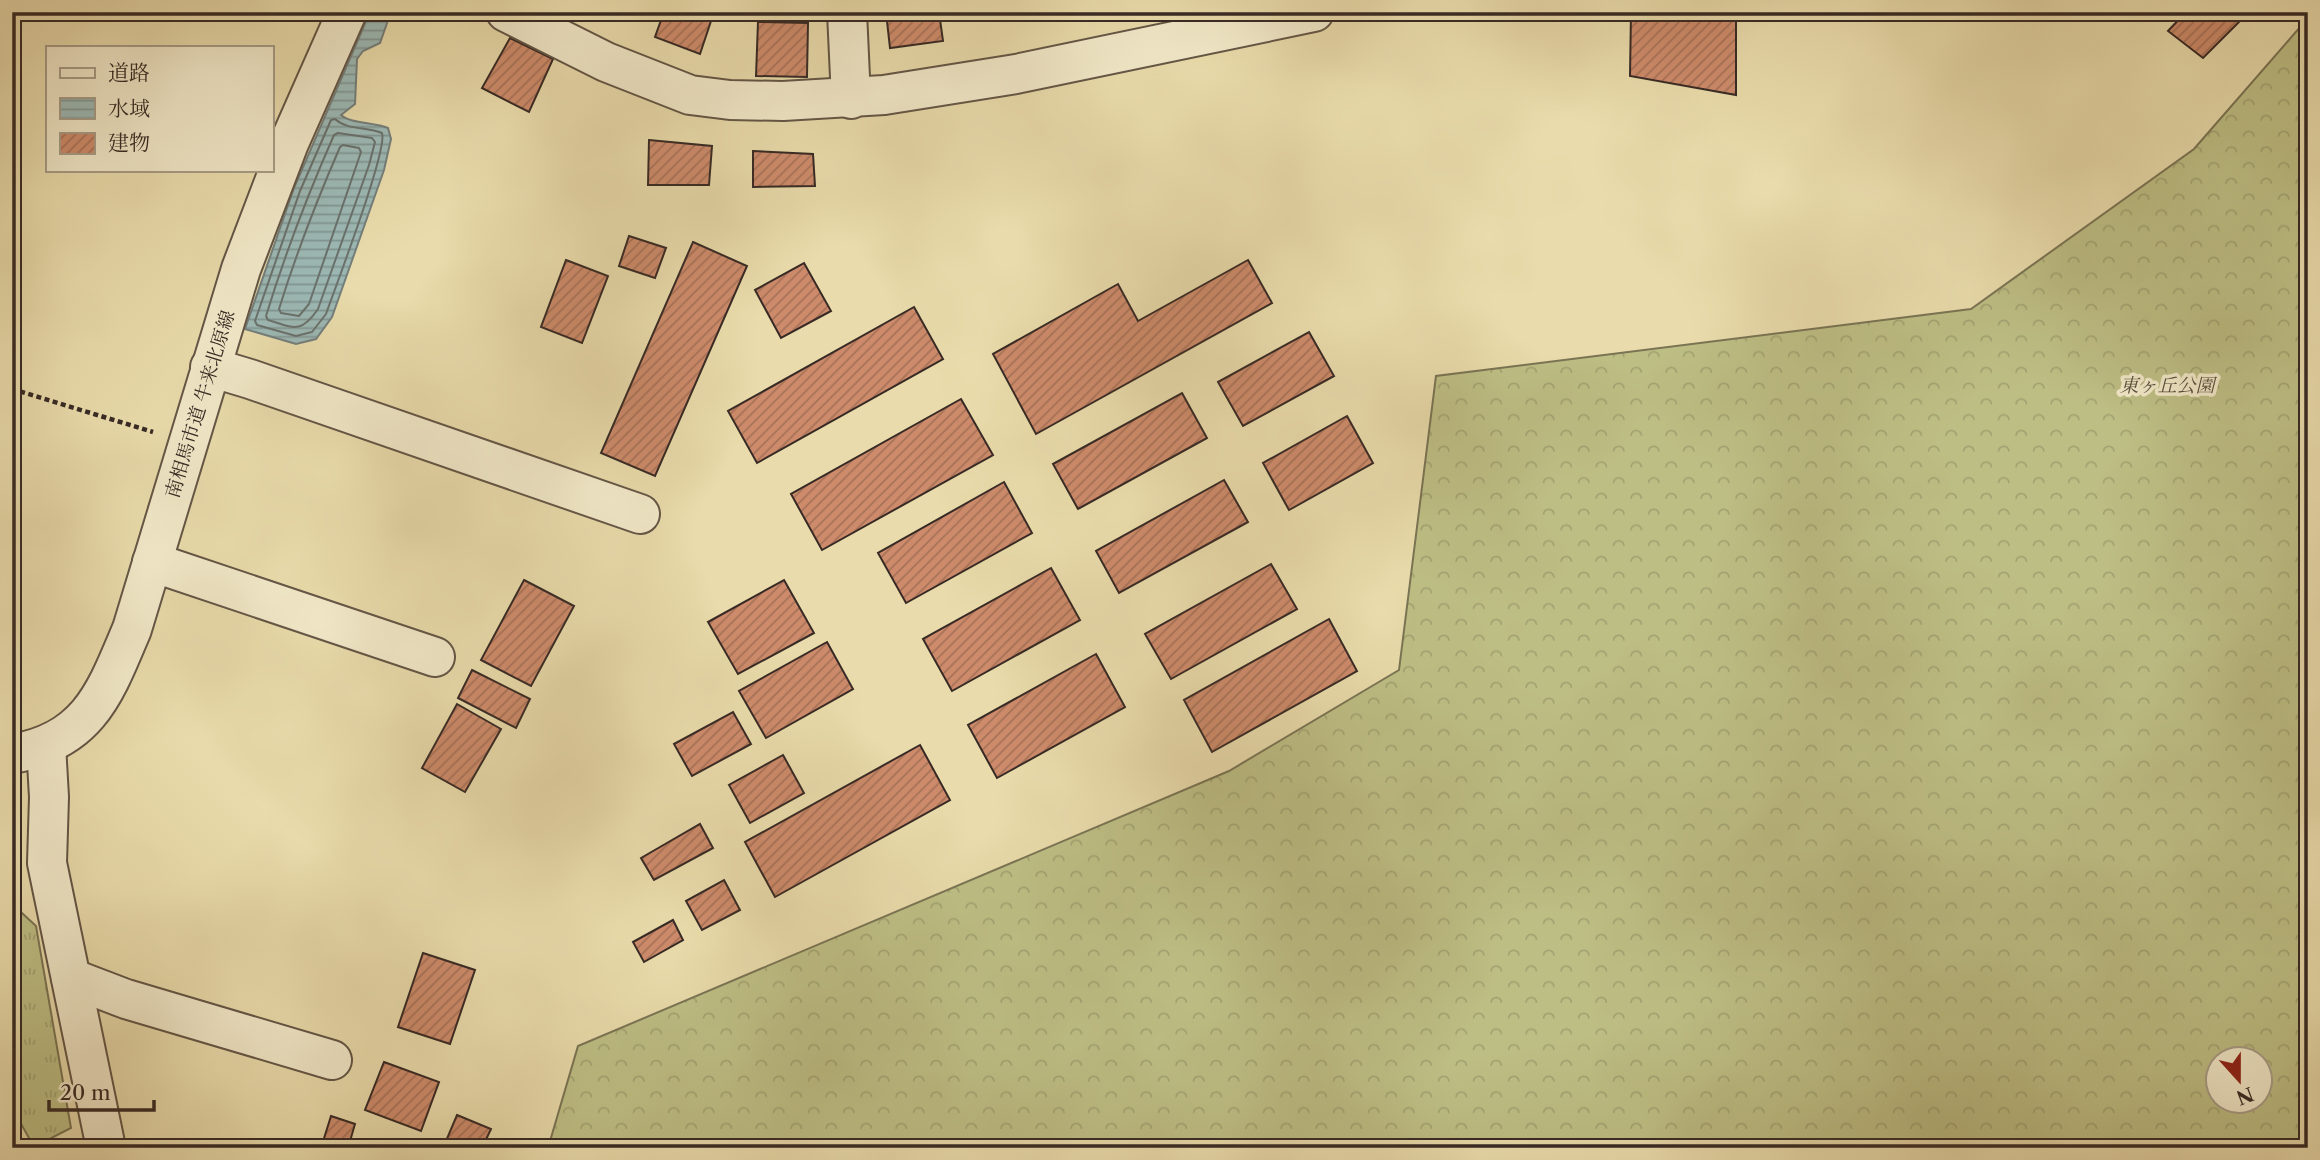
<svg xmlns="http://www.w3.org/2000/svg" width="2320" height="1160" font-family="'Libre Caslon Text','Noto Serif JP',serif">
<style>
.grass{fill:url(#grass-tufts);stroke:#7a7454;stroke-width:2}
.forest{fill:url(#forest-crowns);stroke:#7a7454;stroke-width:2;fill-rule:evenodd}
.water{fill:url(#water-rules);stroke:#747f7b;stroke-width:2}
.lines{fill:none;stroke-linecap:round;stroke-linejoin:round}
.shore{stroke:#6a716c;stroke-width:2}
.building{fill:url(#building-hatch);stroke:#372a25;stroke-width:2}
.minor-casing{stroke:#645646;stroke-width:42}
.path{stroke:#372a25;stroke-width:4.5;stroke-dasharray:5 3.5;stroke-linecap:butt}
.minor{stroke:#f1e8c8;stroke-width:38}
.labels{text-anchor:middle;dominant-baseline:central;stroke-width:7;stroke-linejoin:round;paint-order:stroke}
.park-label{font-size:19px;font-style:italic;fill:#584f3d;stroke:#f1e8c8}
.street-label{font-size:19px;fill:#372a25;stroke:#f1e8c8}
</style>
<defs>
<pattern id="grass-tufts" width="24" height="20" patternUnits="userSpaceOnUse" patternTransform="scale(1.75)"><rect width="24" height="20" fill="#bdbe84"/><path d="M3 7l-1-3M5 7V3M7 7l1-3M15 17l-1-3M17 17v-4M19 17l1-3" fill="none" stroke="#a3a372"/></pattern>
<pattern id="forest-crowns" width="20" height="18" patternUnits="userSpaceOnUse" patternTransform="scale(1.75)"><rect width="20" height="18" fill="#bdbe84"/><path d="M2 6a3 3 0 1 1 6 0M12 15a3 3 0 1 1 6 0" fill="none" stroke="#a3a372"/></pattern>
<pattern id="water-rules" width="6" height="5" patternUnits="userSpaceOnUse" patternTransform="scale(1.75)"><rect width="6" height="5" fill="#9cb8b4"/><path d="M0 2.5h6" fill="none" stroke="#809692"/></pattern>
<pattern id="building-hatch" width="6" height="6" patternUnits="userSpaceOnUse" patternTransform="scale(1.75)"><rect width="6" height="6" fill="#cd8b6b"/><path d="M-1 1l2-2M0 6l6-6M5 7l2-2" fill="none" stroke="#a77258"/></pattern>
</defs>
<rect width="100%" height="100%" fill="#e9dbab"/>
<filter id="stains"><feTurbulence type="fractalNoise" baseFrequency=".00286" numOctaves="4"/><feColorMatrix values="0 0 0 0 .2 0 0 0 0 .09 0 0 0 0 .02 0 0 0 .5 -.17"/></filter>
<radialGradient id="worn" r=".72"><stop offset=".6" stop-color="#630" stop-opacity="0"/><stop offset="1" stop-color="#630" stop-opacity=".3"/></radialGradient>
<polygon class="grass" points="22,913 36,926 71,1128 34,1147 20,1122 12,1045 12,927"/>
<path class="forest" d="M 2308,18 L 2308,1148 L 548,1148 L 578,1046 L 1229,771 L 1399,670 L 1436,376 L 1971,309 L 2194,149 ZM 2218,1058 L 2260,1058 L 2260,1100 L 2218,1100 Z"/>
<path class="water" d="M 370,12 L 391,12 L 380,43 L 363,51 L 357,59 L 355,104 L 341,115 C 351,124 374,122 388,128 L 391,139 L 384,170 L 332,317 L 316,339 L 296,344 L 245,329 L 294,188 Z"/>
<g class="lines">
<g class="shore">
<path d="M 335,119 C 348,131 367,126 382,133 C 388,150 335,288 326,314 L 312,332 L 296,336 L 257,325 L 255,321 L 300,191 L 331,120 Z"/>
<path d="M 338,133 L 372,138 L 375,142 L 369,165 L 318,309 C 301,334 294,328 268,320 L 266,316 C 285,254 308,194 334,135 Z"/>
<path d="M 343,145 L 359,148 L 361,152 L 309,304 L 299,316 L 281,313 L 279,309 C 296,254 317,200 340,147 Z"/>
</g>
</g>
<g class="building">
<polygon points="664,12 714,12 700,54 655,37"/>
<polygon points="886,12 939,12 943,41 890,48"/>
<polygon points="1631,12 1736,12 1736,95 1630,76"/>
<polygon points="2186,12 2245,12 2247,14 2203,58 2168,31"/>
<polygon points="758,22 808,23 807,77 756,76"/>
<polygon points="510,38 553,59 529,112 482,88"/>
<polygon points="649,140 712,146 709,185 648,185"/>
<polygon points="753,151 813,154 815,186 753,187"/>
<polygon points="629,236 666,248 655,278 619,266"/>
<polygon points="693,242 747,266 655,476 601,453"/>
<polygon points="566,260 608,276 582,343 541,327"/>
<polygon points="1248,260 1272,303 1036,434 993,354 1118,284 1138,321"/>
<polygon points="804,263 831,311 781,338 755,290"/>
<polygon points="914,307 943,359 757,463 728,411"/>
<polygon points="1309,332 1334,376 1243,426 1218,382"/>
<polygon points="1182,393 1207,438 1078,509 1053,464"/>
<polygon points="961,399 993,455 822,550 791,494"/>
<polygon points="1347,416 1373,463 1289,510 1263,463"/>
<polygon points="1224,480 1248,522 1119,593 1096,551"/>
<polygon points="1004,482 1032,533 906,603 878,553"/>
<polygon points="1271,564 1297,609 1171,679 1145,634"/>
<polygon points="1051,568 1080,620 952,691 923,639"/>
<polygon points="524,580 574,606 531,686 481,660"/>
<polygon points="784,580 814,633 738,674 708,622"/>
<polygon points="1329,619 1357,671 1212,752 1184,700"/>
<polygon points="827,642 853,689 766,738 739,691"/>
<polygon points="1096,654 1125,707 997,778 968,725"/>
<polygon points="472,670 530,699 516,728 458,698"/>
<polygon points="457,704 501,729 465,792 422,768"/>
<polygon points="733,712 751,744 692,776 674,744"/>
<polygon points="920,745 950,800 775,897 745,842"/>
<polygon points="783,755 804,793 750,823 729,785"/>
<polygon points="700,824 713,848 654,880 641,858"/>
<polygon points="724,880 740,910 702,930 686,901"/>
<polygon points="673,920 683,940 644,962 633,942"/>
<polygon points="423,953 475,970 450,1044 398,1027"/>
<polygon points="384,1062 439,1082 421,1131 365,1110"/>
<polygon points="457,1115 491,1129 482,1148 443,1148"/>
<polygon points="331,1116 355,1124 348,1148 321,1148"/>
</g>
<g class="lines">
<defs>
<g id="minor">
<polyline points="506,12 606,62 690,95 730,100 783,101 884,95 1016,74 1314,12"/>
<polyline points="847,12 851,99"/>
<polyline points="210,367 250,379 640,514"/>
<polyline points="152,562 435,657"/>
<polyline points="46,745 49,797 47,863 106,1148"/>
<path d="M 12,754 C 89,741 105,693 132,629 L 241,269 L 289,143 L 347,12"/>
<polyline points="71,978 126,999 332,1060"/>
</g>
</defs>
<use href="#minor" class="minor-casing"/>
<polyline class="path" points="12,389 153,432"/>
<use href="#minor" class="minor"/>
</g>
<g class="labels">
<g class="park-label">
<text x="2167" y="385">東ヶ丘公園</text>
</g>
<g class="street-label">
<text transform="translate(200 404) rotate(-73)">南相馬市道 牛来北原線</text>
</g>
</g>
<rect width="2320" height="1160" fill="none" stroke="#e9dbab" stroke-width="42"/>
<rect x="14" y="14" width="2292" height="1132" fill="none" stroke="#372a25" stroke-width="3.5"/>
<rect x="21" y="21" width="2278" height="1118" fill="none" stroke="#372a25" stroke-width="2"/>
<rect x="46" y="46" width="228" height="126" fill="#f1e8c8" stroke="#a79c87" stroke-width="2"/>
<rect x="60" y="68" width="35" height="10" fill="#f1e8c8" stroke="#a79c87" stroke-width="2"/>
<text x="108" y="80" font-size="21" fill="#372a25">道路</text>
<rect x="60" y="98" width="35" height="21" fill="url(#water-rules)" stroke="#a79c87" stroke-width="2"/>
<text x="108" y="116" font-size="21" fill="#372a25">水域</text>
<rect x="60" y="133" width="35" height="21" fill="url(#building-hatch)" stroke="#a79c87" stroke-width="2"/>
<text x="108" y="150" font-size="21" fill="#372a25">建物</text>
<g transform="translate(2239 1080) rotate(159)"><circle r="33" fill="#f1e8c8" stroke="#a79c87" stroke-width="2"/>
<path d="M0-5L12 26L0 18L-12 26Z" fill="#8f2418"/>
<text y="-10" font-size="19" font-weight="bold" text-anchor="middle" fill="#372a25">N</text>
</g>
<path d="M49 1100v10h105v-10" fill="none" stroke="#372a25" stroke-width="3.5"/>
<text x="60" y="1100" font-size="21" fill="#372a25" stroke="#f1e8c8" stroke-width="5" paint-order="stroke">20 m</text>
<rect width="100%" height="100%" filter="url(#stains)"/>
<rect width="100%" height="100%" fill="url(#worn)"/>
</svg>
